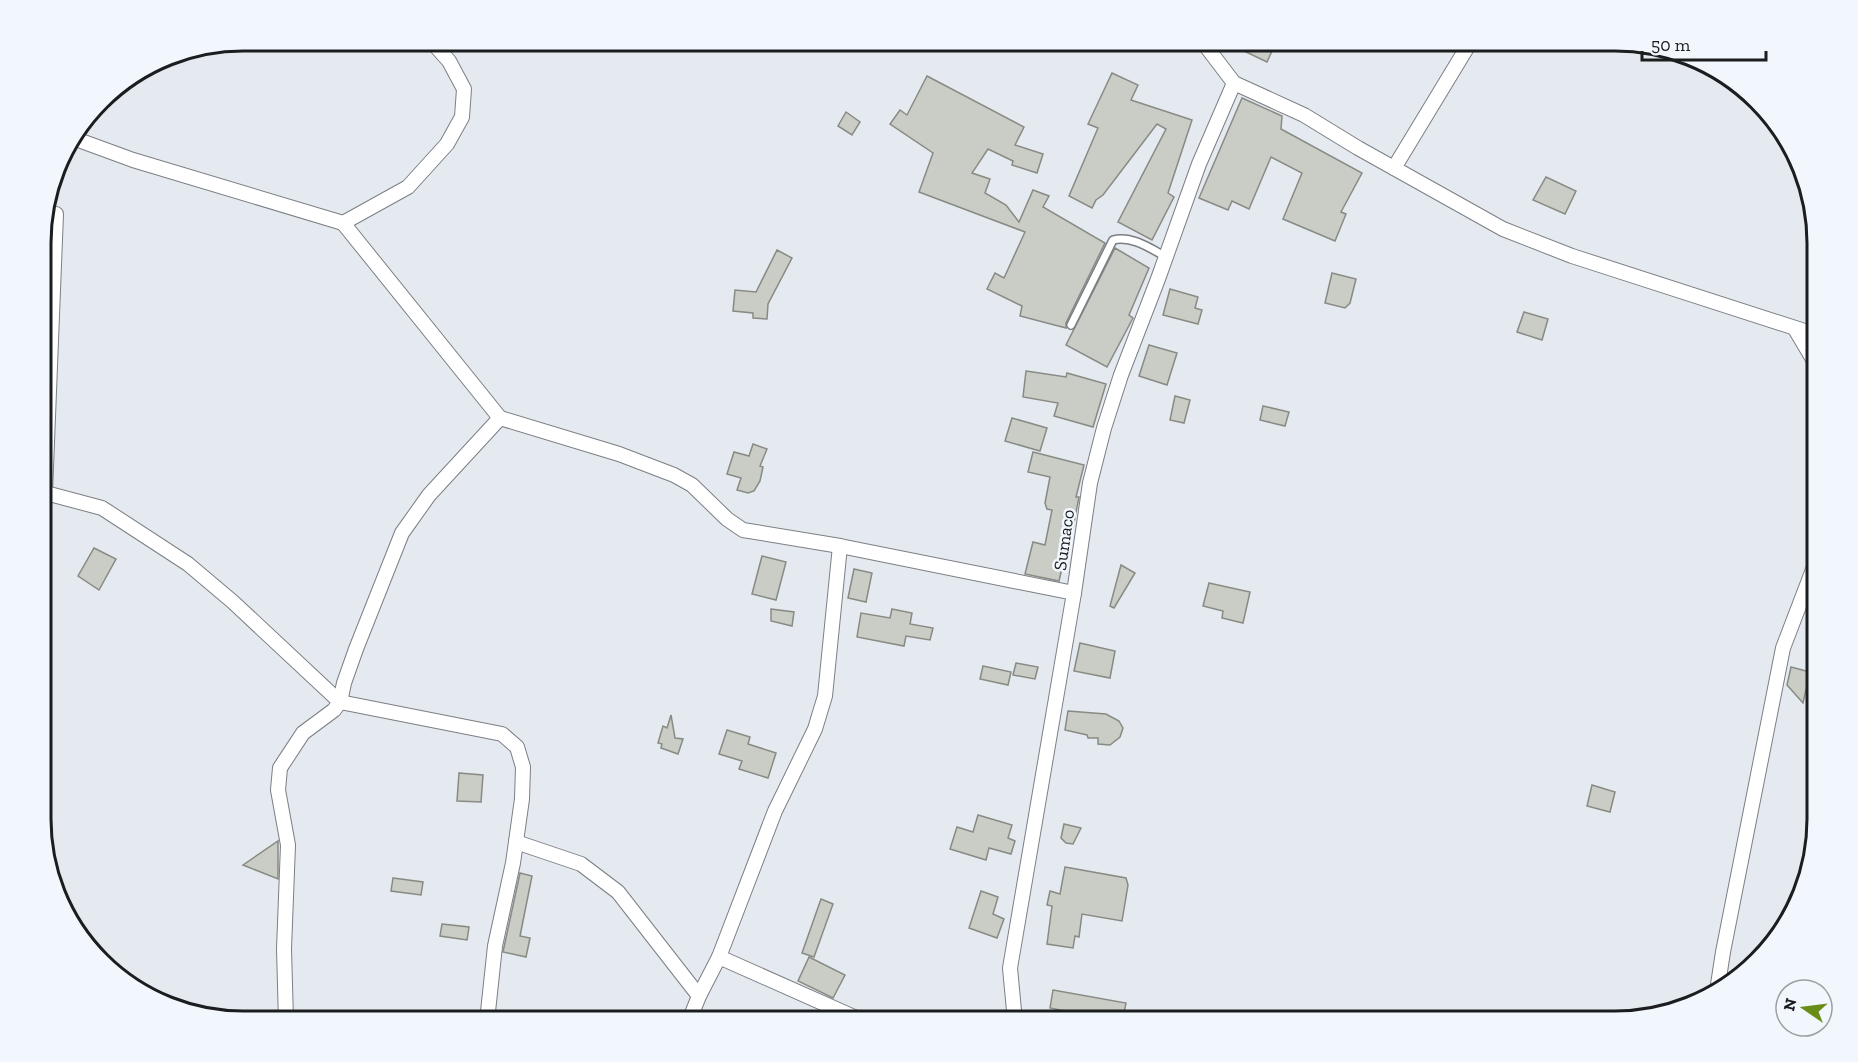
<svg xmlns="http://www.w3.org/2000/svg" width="1858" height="1062" font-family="'Zilla Slab',serif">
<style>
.building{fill:#cacdc6;stroke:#888a84;stroke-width:1.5}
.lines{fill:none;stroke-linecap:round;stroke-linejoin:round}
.lane-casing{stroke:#7b7f85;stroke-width:10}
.street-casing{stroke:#7b7f85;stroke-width:16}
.lane{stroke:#fff;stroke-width:7}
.street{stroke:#fff;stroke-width:14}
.labels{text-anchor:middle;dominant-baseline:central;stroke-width:5;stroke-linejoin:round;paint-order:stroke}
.street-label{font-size:18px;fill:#1b1d1f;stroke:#f2f7fd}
.rim{fill:none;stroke:#1b1d1f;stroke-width:3}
</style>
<rect width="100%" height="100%" fill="#e4eaef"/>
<g class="building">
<polygon points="1221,40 1277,40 1267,62"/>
<polygon points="1112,73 1138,85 1131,100 1192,120 1168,193 1174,197 1152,240 1118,222 1166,129 1157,124 1103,195 1096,200 1092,208 1069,196 1098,128 1088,124"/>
<polygon points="927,76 1024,127 1015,145 1043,154 1037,173 1012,165 1013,161 988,149 972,173 990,179 985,193 1006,205 1019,222 1033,190 1049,196 1043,207 1105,243 1066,323 1066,328 1020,316 1022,306 987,289 995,273 1004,278 1025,232 919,192 933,153 890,124 900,110 907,115"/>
<polygon points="1242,98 1282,116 1281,129 1362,173 1341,212 1346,214 1335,241 1283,219 1302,173 1271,157 1249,209 1232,201 1228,210 1199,198"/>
<polygon points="846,112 860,122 852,135 838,126"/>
<polygon points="1546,177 1576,191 1565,214 1533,200"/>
<polygon points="1115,248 1149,268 1129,315 1133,318 1107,367 1066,345"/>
<polygon points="777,250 792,258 768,304 767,319 753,318 753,313 733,311 735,290 756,292"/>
<polygon points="1332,273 1356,279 1350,303 1345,308 1325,303"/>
<polygon points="1170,289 1198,297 1195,308 1202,310 1198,324 1163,315"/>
<polygon points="1524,312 1548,319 1542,340 1517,332"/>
<polygon points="1149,345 1177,353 1167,385 1139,376"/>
<polygon points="1026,371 1066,377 1067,373 1106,384 1093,427 1054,416 1058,403 1023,397"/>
<polygon points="1175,396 1190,400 1184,423 1170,420"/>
<polygon points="1263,406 1289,412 1285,426 1260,420"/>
<polygon points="1012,418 1047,428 1040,451 1005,441"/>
<polygon points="753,444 767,449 760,466 763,467 760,481 754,491 748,493 737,490 741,478 727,474 734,452 749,456"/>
<polygon points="1033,452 1084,465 1076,497 1079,497 1070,543 1068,542 1059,581 1025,574 1033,542 1045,545 1052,510 1047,509 1045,503 1050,477 1028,472"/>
<polygon points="94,548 116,559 99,590 78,576"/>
<polygon points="762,556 786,562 776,600 752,594"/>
<polygon points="1121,565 1135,573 1114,608 1110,606"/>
<polygon points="854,569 872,573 866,602 848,598"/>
<polygon points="1209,583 1250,592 1243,623 1222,618 1223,611 1203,606"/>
<polygon points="771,609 794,612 792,626 771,621"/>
<polygon points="892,609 912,613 910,624 933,628 930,640 906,636 904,646 857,637 861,613 890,618"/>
<polygon points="1080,643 1115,651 1110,678 1074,671"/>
<polygon points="1016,663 1038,667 1035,679 1013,675"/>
<polygon points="983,666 1011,672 1008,685 980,679"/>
<polygon points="1791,667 1810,672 1803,703 1787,685"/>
<polygon points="1068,711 1106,714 1119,721 1123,728 1120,737 1110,745 1098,744 1098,738 1088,738 1087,735 1065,730"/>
<polygon points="671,715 675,738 683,739 678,754 661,748 662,744 658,743 663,726 667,728"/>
<polygon points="727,730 750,737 748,744 776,753 768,778 739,769 742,761 719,754"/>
<polygon points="459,773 483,775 481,802 457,801"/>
<polygon points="1592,785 1615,792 1610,812 1587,806"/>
<polygon points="978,815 1012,825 1008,838 1015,841 1011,854 989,848 986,860 950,849 957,827 973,832"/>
<polygon points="1064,824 1081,828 1073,844 1066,843 1061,838"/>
<polygon points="278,841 278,879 243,865"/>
<polygon points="1065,867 1126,878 1128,885 1122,921 1082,914 1079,937 1075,936 1073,948 1047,944 1052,906 1047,905 1050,891 1060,894"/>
<polygon points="520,873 532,876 520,936 530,938 526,957 503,952"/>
<polygon points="393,878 423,882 421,895 391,891"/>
<polygon points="981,891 998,897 993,914 1004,919 997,938 969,928"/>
<polygon points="821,899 833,904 814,957 802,953"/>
<polygon points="442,924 469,927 467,940 440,936"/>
<polygon points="809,957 845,975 833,998 798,981"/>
<polygon points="1053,990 1126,1003 1123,1018 1108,1015 1107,1021 1069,1021 1070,1012 1050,1008"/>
</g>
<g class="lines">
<defs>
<path id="lane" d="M 1071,325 L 1113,240 C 1131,235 1150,248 1166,257"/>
<g id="street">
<polyline points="1202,41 1234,83 1304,115 1358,148 1503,229 1572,256 1817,335"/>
<polyline points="73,138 133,160 343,223 500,418"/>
<polyline points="1394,168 1471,41"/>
<polyline points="343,223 408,187 447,144 462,117 464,89 449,61 431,41"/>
<polyline points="1795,329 1817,366"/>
<polyline points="42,492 102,508 188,564 233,602 340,702 502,734 517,747 523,767 522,799 513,863 495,946 487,1021"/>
<polyline points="42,523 45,493 56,214"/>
<polyline points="516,842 581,864 618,892 699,996"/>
<polyline points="719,957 863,1021"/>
<polyline points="1717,991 1723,952 1783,648 1817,559"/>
<polyline points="286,1021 284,949 288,845 278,790 280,768 303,733 334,710 340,702 344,683 356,649 402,533 429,495 500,418 619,454 674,475 692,485 727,519 743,530 840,546 1074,593"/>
<polyline points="689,1021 699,996 719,957 775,811 815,729 825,696 840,546"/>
<polyline points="1015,1021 1010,968 1074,593 1090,483 1104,428 1121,375 1158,279 1199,164 1234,83"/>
</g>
</defs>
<use href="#lane" class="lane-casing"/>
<use href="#street" class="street-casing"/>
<use href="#lane" class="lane"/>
<use href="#street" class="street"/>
</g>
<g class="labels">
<g class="street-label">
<text transform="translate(1064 540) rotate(-82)">Sumaco</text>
</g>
</g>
<path d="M0 0H1858V1062H0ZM243 51H1615A192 192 0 0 1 1807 243V819A192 192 0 0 1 1615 1011H243A192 192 0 0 1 51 819V243A192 192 0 0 1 243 51Z" fill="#f2f7fd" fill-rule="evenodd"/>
<path class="rim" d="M243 51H1615A192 192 0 0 1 1807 243V819A192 192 0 0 1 1615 1011H243A192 192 0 0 1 51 819V243A192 192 0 0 1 243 51Z"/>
<g transform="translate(1804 1008) rotate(284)"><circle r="28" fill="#f2f7fd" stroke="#9ca0a4" stroke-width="1.5"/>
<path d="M0-4.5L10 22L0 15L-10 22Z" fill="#698d16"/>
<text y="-9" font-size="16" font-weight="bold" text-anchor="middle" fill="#1b1d1f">N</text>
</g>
<path d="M1642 51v9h124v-9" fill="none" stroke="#1b1d1f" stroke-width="3"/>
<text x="1651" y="51" font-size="18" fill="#1b1d1f" stroke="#f2f7fd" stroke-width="4.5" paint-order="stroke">50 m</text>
</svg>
